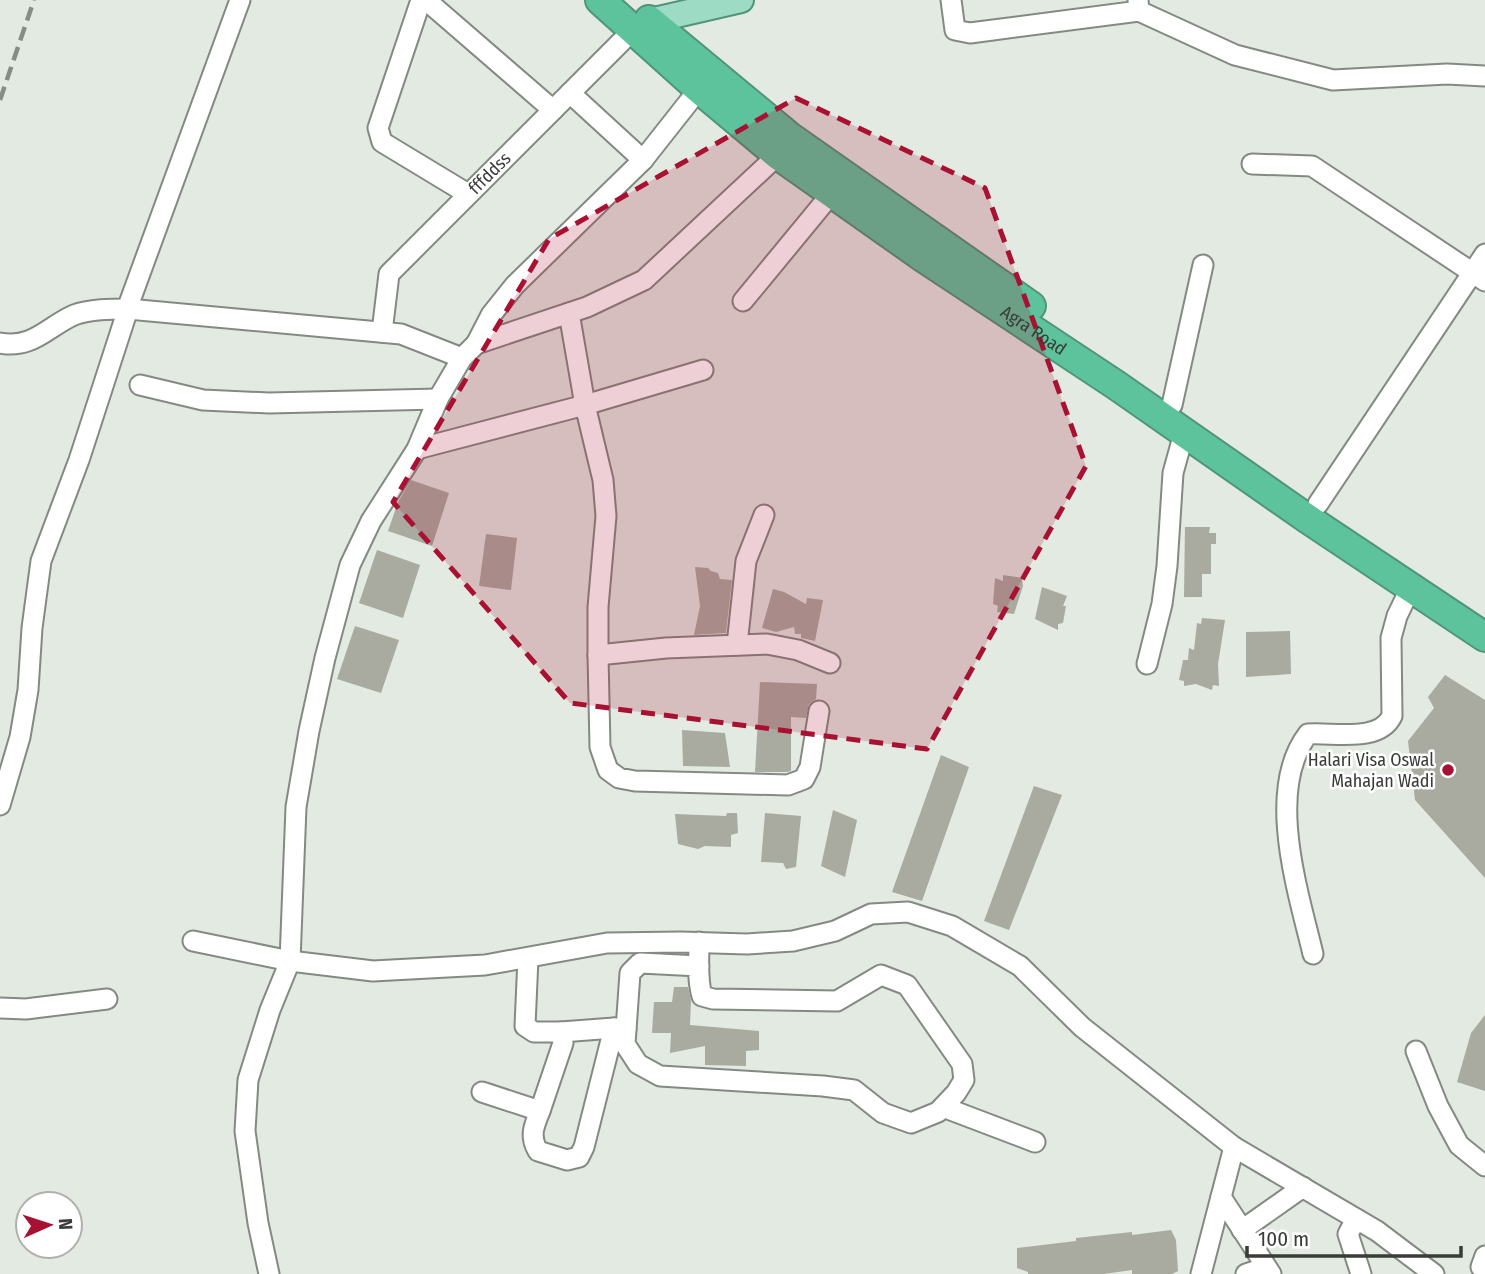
<svg xmlns="http://www.w3.org/2000/svg" width="1485" height="1274" font-family="'Fira Sans Condensed',sans-serif">
<style>
.building{fill:#a9aba1}
.lines{fill:none;stroke-linecap:round;stroke-linejoin:round}
.minor-casing{stroke:#838a82;stroke-width:23}
.major-casing{stroke:#509479;stroke-width:28}
.highway-casing{stroke:#509479;stroke-width:32}
.minor{stroke:#fff;stroke-width:19}
.major{stroke:#9ddbc4;stroke-width:24}
.highway{stroke:#5cc39c;stroke-width:28}
.rail{stroke:#878c86;stroke-width:4.5;stroke-dasharray:14 7;stroke-linecap:butt}
.marked{fill:#a91132;fill-opacity:0.2;stroke:#a91132;stroke-width:5;stroke-dasharray:14 9;stroke-linejoin:round}
.poi-dot{fill:#a91132;stroke:#fff;stroke-width:2.5}
.labels{text-anchor:middle;dominant-baseline:central;stroke-width:5;stroke-linejoin:round;paint-order:stroke}
.street-label{font-size:18px;fill:#393c38;stroke:#fff}
.poi-label{font-size:18px;fill:#393c38;stroke:#fff;text-anchor:end}
</style>
<rect width="100%" height="100%" fill="#e3eae1"/>
<g class="building">
<polygon points="411,480 449,493 432,546 388,531 398,502"/>
<polygon points="1185,527 1210,527 1209,533 1216,533 1216,544 1211,544 1211,574 1202,574 1202,597 1184,597"/>
<polygon points="486,534 517,538 511,590 479,586"/>
<polygon points="377,550 420,565 403,618 359,603"/>
<polygon points="695,567 708,568 711,571 718,573 720,579 732,580 726,633 694,635 700,606"/>
<polygon points="1003,575 1022,578 1023,586 1014,614 997,612 998,606 993,604 995,578 1003,581"/>
<polygon points="1042,587 1067,596 1063,606 1066,606 1063,623 1058,624 1058,630 1035,619"/>
<polygon points="773,589 784,592 806,604 807,598 823,600 815,641 801,638 801,634 795,634 794,627 776,632 762,628"/>
<polygon points="1202,618 1225,620 1218,664 1219,686 1213,685 1212,690 1196,684 1184,686 1184,681 1179,680 1183,660 1188,660 1189,648 1194,650 1197,623 1201,624"/>
<polygon points="355,626 399,640 381,693 337,679"/>
<polygon points="1290,631 1291,674 1246,677 1246,632"/>
<polygon points="1445,675 1485,700 1485,878 1415,800 1408,741 1434,708 1428,697"/>
<polygon points="760,682 817,684 816,699 809,704 806,718 791,717 791,771 787,772 755,772"/>
<polygon points="682,730 725,733 730,767 683,766"/>
<polygon points="941,755 969,767 922,901 892,892"/>
<polygon points="1034,786 1062,795 1009,930 984,921"/>
<polygon points="833,810 857,820 845,877 821,866"/>
<polygon points="727,813 737,813 738,833 731,835 731,847 705,846 698,849 678,844 675,814 726,816"/>
<polygon points="765,813 801,816 796,867 786,869 783,863 761,862"/>
<polygon points="674,987 688,987 691,1000 690,1025 759,1031 759,1050 746,1051 746,1066 705,1065 705,1046 670,1053 671,1033 652,1033 654,1002 672,1002"/>
<polygon points="1485,1015 1485,1091 1457,1082 1471,1033"/>
<polygon points="1171,1230 1176,1240 1178,1271 1172,1274 1132,1274 1132,1270 1104,1274 1028,1274 1028,1272 1017,1268 1017,1248 1076,1241 1076,1238 1132,1232 1132,1235"/>
</g>
<g class="lines">
<defs>
<g id="minor">
<polyline points="421,0 378,128 382,142 468,194"/>
<polyline points="426,0 553,110"/>
<polyline points="951,0 955,30 970,33 1139,11"/>
<polyline points="1138,0 1139,11 1235,55 1333,80 1447,74 1485,76"/>
<polyline points="570,93 643,160"/>
<polyline points="1252,164 1312,166 1485,281"/>
<polyline points="743,301 832,193"/>
<polyline points="127,309 240,0"/>
<polyline points="569,313 585,405 603,480 606,516 598,607 598,655 600,747 608,770 619,778 635,781 788,785 804,779 810,767 819,711"/>
<path id="s1" d="M 382,332 L 389,274 L 633,30"/>
<path d="M 0,343 C 33,349 47,327 74,315 C 90,309 111,309 128,309 L 401,334 L 462,358"/>
<polyline points="476,344 491,315 515,285 643,160 699,89"/>
<polyline points="140,385 203,400 269,403 438,399"/>
<polyline points="1172,405 1203,265"/>
<polyline points="417,449 585,405 703,370"/>
<polyline points="1318,504 1485,254"/>
<polyline points="737,645 746,561 764,515"/>
<polyline points="598,655 666,648 767,644 798,650 830,663"/>
<polyline points="1147,664 1162,604 1167,566 1173,473 1184,433"/>
<polyline points="0,805 20,737 28,690 32,628 41,561 79,460 128,309"/>
<polyline points="193,941 290,961 373,971 485,965 607,943 681,942 747,944 793,941 835,931 871,914 908,912 952,926 1020,966 1082,1027 1234,1147 1377,1231 1434,1274"/>
<path d="M 699,942 C 699,960 697,979 702,996 L 713,999 L 837,1001 L 881,975 L 907,985 L 962,1064 L 964,1080 L 956,1093 L 938,1112 L 911,1123 L 883,1113 L 854,1090 L 823,1086 L 660,1076 L 638,1064 L 625,1044 L 630,973 L 640,963 L 699,966"/>
<path d="M 1313,954 C 1298,891 1265,790 1308,734 C 1334,732 1379,743 1392,716 L 1391,638 L 1397,616 L 1411,587"/>
<polyline points="0,1008 26,1009 107,999"/>
<polyline points="561,1032 614,1028"/>
<polyline points="1416,1051 1438,1106 1459,1145 1485,1166"/>
<polyline points="482,1092 540,1111 563,1043 561,1032 534,1032 525,1026 528,958"/>
<polyline points="943,1107 1035,1142"/>
<path d="M 540,1111 C 534,1126 529,1136 538,1151 L 567,1160 L 579,1157 L 584,1147 L 614,1028 L 626,1029"/>
<polyline points="1221,1197 1271,1274"/>
<polyline points="1356,1219 1348,1234 1361,1274"/>
<polyline points="1242,1230 1303,1187"/>
<polyline points="1481,1267 1485,1256"/>
<polyline points="269,1274 258,1223 245,1131 248,1080 270,1010 290,961 296,807 309,731 325,658 350,565 371,521 417,449 438,399 462,358 476,344 587,307 644,280 778,155 784,147"/>
<polyline points="1201,1274 1234,1147"/>
<polyline points="1246,1274 1258,1270 1264,1274"/>
</g>
<polyline id="major" points="637,28 650,21 741,0"/>
<g id="highway">
<path id="s2" d="M 600,0 L 699,89 L 778,155 L 924,258 L 1116,385 L 1308,519 L 1485,637"/>
<polyline points="649,20 790,137 1031,306"/>
</g>
</defs>
<use href="#minor" class="minor-casing"/>
<use href="#major" class="major-casing"/>
<use href="#highway" class="highway-casing"/>
<use href="#minor" class="minor"/>
<use href="#major" class="major"/>
<use href="#highway" class="highway"/>
<polyline class="rail" points="0,100 34,0"/>
</g>
<path class="marked" d="M 796,98 L 985,188 L 1086,466 L 927,749 L 570,703 L 393,502 L 549,239 Z"/>
<circle class="poi-dot" cx="1448" cy="770" r="7"/>
<g class="labels">
<g class="street-label">
<text stroke="none"><textPath href="#s1" startOffset="201">fffddss</textPath></text>
<text stroke="none"><textPath href="#s2" startOffset="546">Agra Road</textPath></text>
</g>
<g class="poi-label">
<text x="1434" y="760">Halari Visa Oswal<tspan x="1434" dy="21">Mahajan Wadi</tspan></text>
</g>
</g>
<g transform="translate(49 1225) rotate(87)"><circle r="33" fill="#ffffff" stroke="#b0b1af" stroke-width="2"/>
<path d="M0-5L12 26L0 18L-12 26Z" fill="#a91132"/>
<text y="-10" font-size="19" font-weight="bold" text-anchor="middle" fill="#393c38">N</text>
</g>
<path d="M1247 1246v10h214v-10" fill="none" stroke="#393c38" stroke-width="3.5"/>
<text x="1258" y="1246" font-size="21" fill="#393c38" stroke="#ffffff" stroke-width="5" paint-order="stroke">100 m</text>
</svg>
